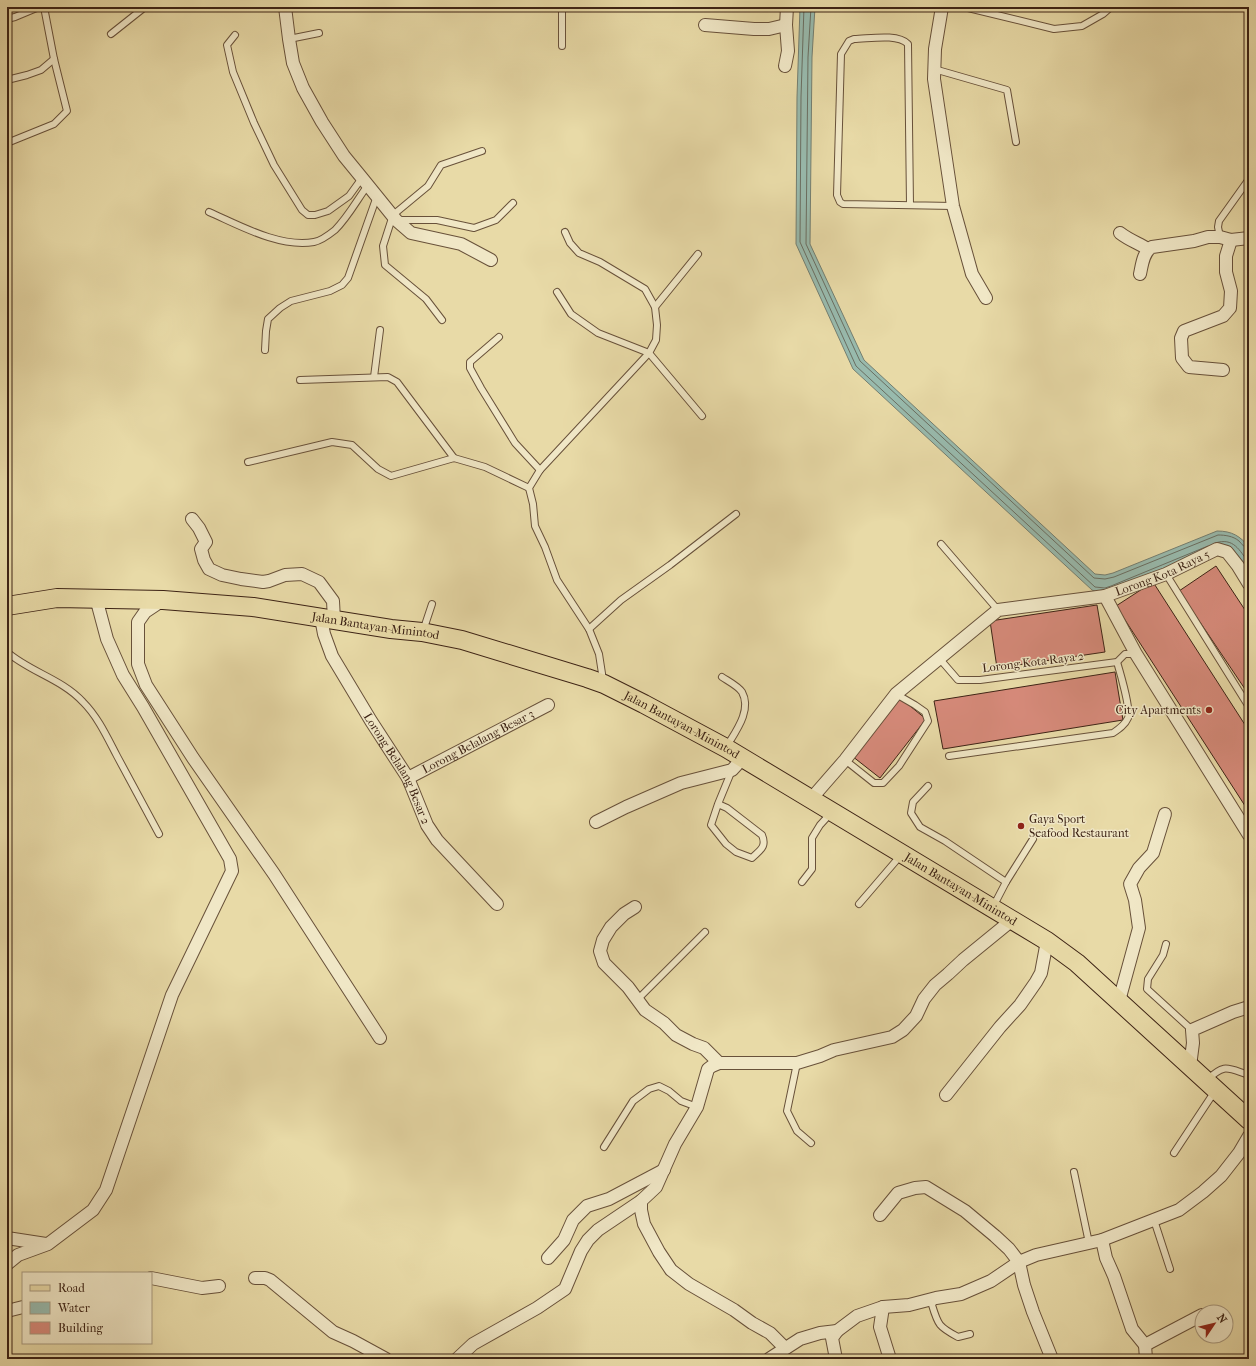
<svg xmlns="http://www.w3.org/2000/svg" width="1256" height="1366" font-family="'IM FELL French Canon',serif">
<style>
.water{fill:#98baad;stroke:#747e70}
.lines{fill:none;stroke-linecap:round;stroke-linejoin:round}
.shore{stroke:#6a6e61;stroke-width:1}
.building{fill:#d68a7a;stroke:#3d2315}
.service-casing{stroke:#68513a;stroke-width:8}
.minor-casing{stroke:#68513a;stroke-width:14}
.primary-casing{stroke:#3d2315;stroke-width:20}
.service{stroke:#f0e7c6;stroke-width:6}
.minor{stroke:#f0e7c6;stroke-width:12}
.primary{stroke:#e8daa7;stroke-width:18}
.poi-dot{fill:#8f2418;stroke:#f0e7c6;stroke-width:1.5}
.labels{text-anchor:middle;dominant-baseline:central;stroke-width:3;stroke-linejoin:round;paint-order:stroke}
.street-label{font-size:12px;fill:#3d2315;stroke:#f0e7c6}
.poi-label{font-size:12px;fill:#3d2315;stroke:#f0e7c6;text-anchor:end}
</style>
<rect width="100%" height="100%" fill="#e8daa7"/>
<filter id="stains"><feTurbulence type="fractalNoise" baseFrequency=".005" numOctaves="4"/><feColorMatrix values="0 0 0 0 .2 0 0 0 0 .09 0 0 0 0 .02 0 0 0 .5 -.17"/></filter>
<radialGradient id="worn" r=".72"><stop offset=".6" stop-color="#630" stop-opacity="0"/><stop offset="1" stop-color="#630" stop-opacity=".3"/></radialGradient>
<path class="water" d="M 800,7 L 815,7 L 812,57 L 810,244 L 864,360 L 1095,574 L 1105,575 L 1113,573 L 1217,531 C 1232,531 1240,536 1249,547 L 1249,569 L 1231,547 L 1222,545 L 1112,590 L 1097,592 L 1092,590 L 853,369 L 796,244 L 797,97 Z"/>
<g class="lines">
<g class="shore">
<polyline points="804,7 801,97 800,242 856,366 1095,587 1105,588 1111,586 1208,546"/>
<path d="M 811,7 L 808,57 L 806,244 L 860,361 L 1094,578 L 1105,579 L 1114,577 L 1218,535 C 1225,535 1233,536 1239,541 C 1243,545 1244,548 1249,549"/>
<path d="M 1215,543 C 1234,537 1239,550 1249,563"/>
</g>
</g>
<g class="building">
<polygon points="1216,566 1249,616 1249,695 1179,591"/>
<polygon points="1153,582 1249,731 1249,812 1116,606"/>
<polygon points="1097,605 1105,652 997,668 990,621"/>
<polygon points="1115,672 1123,720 943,749 934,701"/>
<polygon points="899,697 926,719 880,778 852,756"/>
</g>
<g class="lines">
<defs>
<g id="service">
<polyline points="964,7 1054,29 1082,26 1103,14 1111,7"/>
<polyline points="7,19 15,17 39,7"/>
<polyline points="111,34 145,7"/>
<polyline points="235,35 227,45 233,72 254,123 274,165 302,210 308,215 315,215 328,211 349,196 362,178"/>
<polyline points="289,39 319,33"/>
<polyline points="562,46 562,7"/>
<polyline points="934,69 1007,90 1016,142"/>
<polyline points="7,80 27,75 41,70 54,59"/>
<polyline points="7,143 54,124 67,111 54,59 44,7"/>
<path d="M 910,205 L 908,44 C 897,33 868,39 854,39 L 849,41 L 841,54 L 837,195 L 840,202 L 843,204 L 953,206"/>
<path d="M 209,212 C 239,225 279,248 314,242 C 320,241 330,234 335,230 C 348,217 357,200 368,185"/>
<polyline points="398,220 437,220 474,228 496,220 513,203"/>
<polyline points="565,232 570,243 579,253 600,262 645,289 655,307 657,325 656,340 649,353 540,470 529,488 533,504 535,526 545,547 557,580 589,629 599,654 603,680"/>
<polyline points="1220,237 1218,227 1219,221 1249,179"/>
<polyline points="557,292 571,314 598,333 649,353 702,416"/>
<polyline points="655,307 698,254"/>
<polyline points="442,320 426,299 385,265 383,246 393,215 428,186 441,165 482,151"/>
<polyline points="499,337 470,362 470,368 481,388 515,443 540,470"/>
<polyline points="265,350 266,331 268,319 280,308 291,301 330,291 342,285 348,278 377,196"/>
<polyline points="374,377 380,330"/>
<polyline points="300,380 388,377 397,382 454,458"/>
<polyline points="248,462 332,442 352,445 378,469 391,476 454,458 485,467 529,488"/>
<polyline points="941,544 998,610"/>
<polyline points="1166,574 1249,707"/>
<polyline points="589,629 621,600 670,565 736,514"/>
<polyline points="423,631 432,604"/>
<path d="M 7,652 C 30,672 62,679 83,702 C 98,717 107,737 117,756 C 131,782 145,808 159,834"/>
<polyline points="939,658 958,680 980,680 1117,662 1125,654 1136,654"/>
<path d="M 722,677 C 728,681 738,686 742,692 C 752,710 736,731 727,746"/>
<path d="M 949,756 L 1113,733 C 1119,729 1125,725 1128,718 C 1131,710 1120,672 1117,662"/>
<polyline points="845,760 874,783 883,783 899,766 928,721 925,712 915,705 896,694"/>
<polyline points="928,786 913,802 911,813 920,827 945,841 1006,882"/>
<path d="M 718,804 L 727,808 L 762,835 C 767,847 760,850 752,858 L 736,852 L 726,844 L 711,825 L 718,804 L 732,770"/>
<polyline points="802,882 812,869 812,838 820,825 831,813"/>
<polyline points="859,904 901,855"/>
<polyline points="993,907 1006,882 1033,839"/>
<polyline points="1166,944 1163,955 1148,979 1147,989 1192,1030"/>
<polyline points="637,1000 705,932"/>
<polyline points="797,1063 787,1111 797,1131 811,1143"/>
<path d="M 1207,1080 C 1225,1063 1227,1068 1249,1075"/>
<polyline points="604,1147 633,1101 649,1089 659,1086 669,1091 681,1101 697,1107"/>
<polyline points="1174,1153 1215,1091"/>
<polyline points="1074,1172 1089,1243"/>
<polyline points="1154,1220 1170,1269"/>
<path d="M 935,1299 L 932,1305 C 938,1325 939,1327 958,1337 L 970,1334"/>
</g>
<g id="minor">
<polyline points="285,7 289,39 293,63 303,88 322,122 344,156 362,178 396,220 411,233 461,244 491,260"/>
<polyline points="942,7 935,49 934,79 953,206 972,274 986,298"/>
<polyline points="705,25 754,29 769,29 786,25"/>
<polyline points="785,66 788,51 786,25 787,7"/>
<path d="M 1120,233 C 1129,240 1138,243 1148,249"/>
<path d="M 1140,274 C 1142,265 1143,252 1152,247 L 1194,241 L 1208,237 L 1220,237 L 1231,240 L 1249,238"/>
<polyline points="1223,370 1189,367 1182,358 1181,338 1184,331 1223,316 1230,308 1231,291 1226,272 1226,256 1231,240"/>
<polyline points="192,519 199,528 206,542 201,549 204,560 209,569 222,575 241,579 263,582 269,581 285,575 302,574 319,582 333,601 334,620"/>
<polyline points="1105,596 1136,654 1249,835"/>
<polyline points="163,600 145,612 138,622 138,664 146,685 193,758 274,874 380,1038"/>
<path id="s1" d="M 321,618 L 324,634 L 332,656 L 371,721 L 408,778 L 427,825 L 437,840 L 497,904"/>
<path id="s2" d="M 408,778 L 548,705"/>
<path id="s3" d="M 811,799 L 845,760 L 896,694 L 998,610 L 1105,596 L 1166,574 L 1217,549 L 1227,552 L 1238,566 L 1249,584"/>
<polyline points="596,822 626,807 681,783 732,770 743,758"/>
<polyline points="635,907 624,914 611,927 603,940 600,951 604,963 628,987 645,1010 664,1023 676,1035 693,1044 704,1048 719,1063"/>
<polyline points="1119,1001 1139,928 1135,900 1130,884 1139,868 1153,853 1165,814"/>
<polyline points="1190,1066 1193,1043 1192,1030 1233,1012 1249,1007"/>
<polyline points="946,1095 1000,1027 1020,1005 1036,982 1041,973 1047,941"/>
<polyline points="641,1201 641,1210 644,1224 659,1252 671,1270 689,1284 734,1310 752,1323 770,1333 785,1348"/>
<polyline points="880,1215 898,1193 915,1188 926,1187 965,1211 995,1236 1009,1249 1019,1262 1024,1285 1033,1312 1052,1359"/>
<polyline points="7,1238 46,1244"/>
<polyline points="1102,1240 1106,1258 1114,1276 1132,1329 1145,1345 1202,1315"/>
<polyline points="548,1258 564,1240 573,1220 587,1206 609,1199 664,1170"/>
<polyline points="7,1264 18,1255 48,1244 93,1210 106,1190 172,995 232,871 230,859 143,707 123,675 107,639 96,598"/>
<polyline points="151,1278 202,1288 219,1286"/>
<polyline points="255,1278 265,1278 270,1280 333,1332 353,1341 386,1359"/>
<polyline points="883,1307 880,1327 890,1359"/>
<polyline points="7,1309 11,1310 23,1307"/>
<polyline points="1145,1345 1146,1359"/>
<polyline points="457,1359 473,1344 537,1308 565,1289 581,1251 588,1240 598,1230 641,1201 656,1187 675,1144 697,1107 708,1069 712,1066 719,1063 797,1063 820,1056 834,1050 892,1037 903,1030 916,1016 924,999 935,985 948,974 963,960 1012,920"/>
<polyline points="769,1359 800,1339 820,1333 837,1331 857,1316 883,1307 909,1305 936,1298 961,1294 991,1281 1019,1262 1036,1255 1102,1240 1179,1210 1203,1192 1221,1176 1239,1153 1249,1136"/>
<polyline points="836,1359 832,1338 837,1331"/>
</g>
<g id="primary">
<path id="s4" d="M 7,606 L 57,598 L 163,600 L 253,607 L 391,629 L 422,632 L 462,640 L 587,678 L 604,684 L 644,704 L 726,748 L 1047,941 L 1077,963 L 1249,1120"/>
</g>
</defs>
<use href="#service" class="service-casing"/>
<use href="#minor" class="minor-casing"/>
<use href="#primary" class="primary-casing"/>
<use href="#service" class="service"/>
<use href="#minor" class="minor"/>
<use href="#primary" class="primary"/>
</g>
<g class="poi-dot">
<circle cx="1209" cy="710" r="4"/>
<circle cx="1021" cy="826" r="4"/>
</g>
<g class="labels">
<g class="street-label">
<text stroke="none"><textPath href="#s3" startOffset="437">Lorong Kota Raya 5</textPath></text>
<text stroke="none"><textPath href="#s4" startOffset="371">Jalan Bantayan-Minintod</textPath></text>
<text transform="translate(1033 662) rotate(-7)">Lorong Kota Raya 2</text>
<text stroke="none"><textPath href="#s4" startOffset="695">Jalan Bantayan-Minintod</textPath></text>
<text stroke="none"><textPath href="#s2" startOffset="79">Lorong Belalang Besar 3</textPath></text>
<text stroke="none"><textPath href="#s1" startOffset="170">Lorong Belalang Besar 2</textPath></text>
<text stroke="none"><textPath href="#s4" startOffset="1019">Jalan Bantayan-Minintod</textPath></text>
</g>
<g class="poi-label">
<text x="1201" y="710">City Apartments</text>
<text x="1029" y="819" text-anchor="start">Gaya Sport<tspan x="1029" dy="14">Seafood Restaurant</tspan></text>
</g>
</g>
<rect width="1256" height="1366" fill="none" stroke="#e8daa7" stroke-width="24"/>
<rect x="8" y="8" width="1240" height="1350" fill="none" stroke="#3d2315" stroke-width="2"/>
<rect x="12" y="12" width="1232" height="1342" fill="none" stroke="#3d2315"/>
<rect x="22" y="1272" width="130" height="72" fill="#f0e7c6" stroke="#a8997f"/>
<rect x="30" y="1285" width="20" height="6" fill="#e8daa7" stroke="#a8997f"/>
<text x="58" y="1292" font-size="12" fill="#3d2315">Road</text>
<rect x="30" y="1302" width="20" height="12" fill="#98baad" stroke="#a8997f"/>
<text x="58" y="1312" font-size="12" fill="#3d2315">Water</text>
<rect x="30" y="1322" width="20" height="12" fill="#d68a7a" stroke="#a8997f"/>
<text x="58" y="1332" font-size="12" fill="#3d2315">Building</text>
<g transform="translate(1214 1324) rotate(55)"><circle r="19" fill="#f0e7c6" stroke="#a8997f"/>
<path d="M0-3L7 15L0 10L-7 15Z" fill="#8f2418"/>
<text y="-6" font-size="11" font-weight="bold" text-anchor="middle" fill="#3d2315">N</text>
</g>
<rect width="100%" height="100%" filter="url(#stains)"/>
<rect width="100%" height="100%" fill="url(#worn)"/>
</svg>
